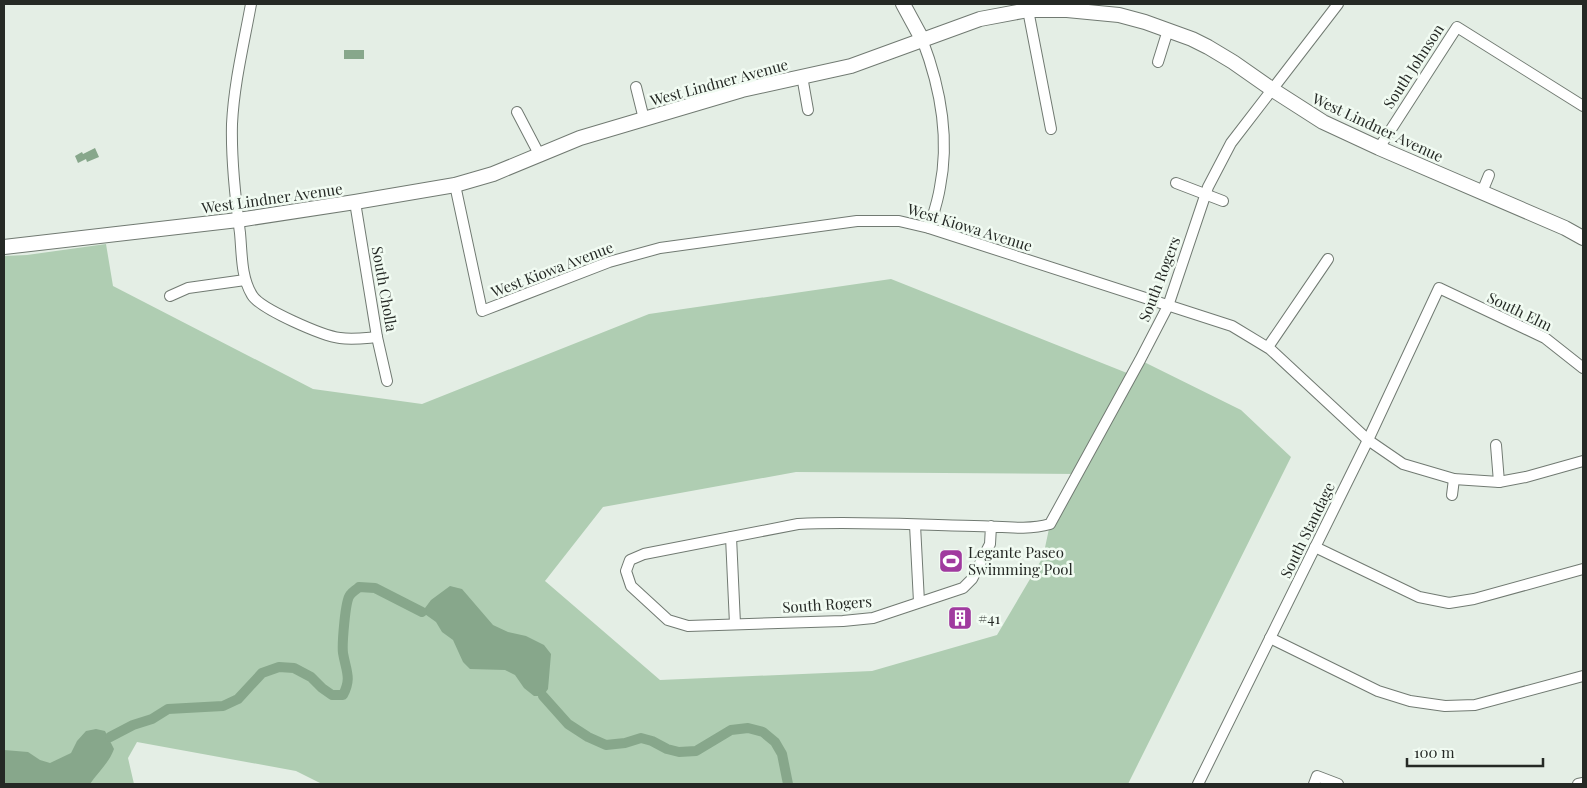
<svg xmlns="http://www.w3.org/2000/svg" width="1587" height="788" font-family="'Playfair Display',serif">
<style>
.green{fill:#afcdb2;fill-rule:evenodd}
.water{fill:#87a78b}
.lines{fill:none;stroke-linecap:round;stroke-linejoin:round}
.canal{stroke:#87a78b;stroke-width:10}
.street-casing{stroke:#717a72;stroke-width:12}
.secondary-casing{stroke:#717a72;stroke-width:16}
.street{stroke:#fff;stroke-width:10}
.secondary{stroke:#fff;stroke-width:14}
.labels{text-anchor:middle;dominant-baseline:central;stroke-width:5;stroke-linejoin:round;paint-order:stroke}
.street-label{font-size:15px;fill:#252925;stroke:#f1fbf2}
.poi-label{font-size:15px;fill:#252925;stroke:#f1fbf2;text-anchor:start}
</style>
<rect width="100%" height="100%" fill="#e4eee5"/>
<path class="green" d="M 106,244 L 113,286 L 313,389 L 422,404 L 649,314 L 891,279 L 1132,375 L 1140,360 L 1241,410 L 1291,457 L 1128,784 L 322,784 L 296,771 L 137,742 L 128,758 L 134,784 L 4,784 L 4,256 L 27,255 ZM 796,472 L 1077,474 L 1050,524 L 1043,557 L 997,635 L 872,671 L 660,680 L 545,581 L 603,507 Z"/>
<g class="water">
<rect x="344" y="50" width="20" height="9"/>
<polygon points="95,148 99,157 87,162 86,159 78,163 75,156 82,152 83,154"/>
<polygon points="949,553 953,554 955,564 953,568 946,570 945,568 947,563 947,554"/>
<polygon points="450,586 462,589 493,625 508,632 526,636 544,645 551,654 548,689 543,696 534,696 524,688 515,675 505,670 470,669 463,662 453,640 442,632 436,622 422,612 431,600"/>
<path d="M 96,729 L 105,731 L 114,749 C 109,763 98,772 90,784 L 4,784 L 4,750 L 28,752 L 40,760 L 50,763 L 71,753 L 77,741 L 86,731 Z"/>
</g>
<g class="lines">
<g class="canal">
<polyline points="543,696 568,724 588,737 606,745 625,743 641,738 652,741 667,749 679,752 696,751 731,730 748,728 763,732 775,742 782,754 788,784"/>
<path d="M 110,737 L 133,725 L 152,719 L 168,709 L 223,706 L 238,699 L 262,673 L 279,667 L 294,668 L 311,677 L 322,688 L 332,695 L 343,695 C 352,678 346,671 343,653 C 342,645 345,601 350,595 C 352,592 356,590 359,587 L 375,588 L 422,612"/>
</g>
<defs>
<g id="street">
<path d="M 251,4 C 244,43 234,83 232,124 C 231,161 235,196 240,233 C 242,254 241,277 252,295 C 260,309 323,336 340,338 C 353,340 365,338 377,337"/>
<polyline points="1028,10 1051,129"/>
<path d="M 922,39 C 940,86 950,137 940,187 C 938,201 933,215 929,228"/>
<polyline points="1158,62 1168,30"/>
<polyline points="802,76 808,110"/>
<polyline points="636,87 644,119"/>
<polyline points="517,112 539,154"/>
<polyline points="1379,148 1457,27 1583,106"/>
<polyline points="1176,183 1223,201"/>
<polyline points="455,185 482,311 609,262 660,248 857,221 899,221 929,228 1232,326 1270,349 1368,440 1403,464 1454,479 1499,482 1526,477 1583,461"/>
<polyline points="1482,192 1489,175"/>
<polyline points="355,202 377,337 387,381"/>
<polyline points="170,296 188,288 245,280"/>
<polyline points="1268,347 1328,259"/>
<polyline points="1496,445 1499,482"/>
<polyline points="1452,495 1454,479"/>
<polyline points="915,525 919,602"/>
<path d="M 991,526 L 990,544 L 972,579 L 963,588 L 873,618 L 843,621 L 688,626 L 668,620 L 631,586 L 626,571 L 630,560 L 644,554 L 798,524 C 856,521 916,525 974,526 C 998,526 1026,531 1050,524 L 1140,360 L 1168,306 L 1208,187 L 1231,143 L 1338,4"/>
<polyline points="731,537 735,624"/>
<polyline points="1315,547 1419,597 1449,603 1474,599 1583,569"/>
<polyline points="1270,638 1378,691 1410,701 1445,706 1475,705 1583,676"/>
<polyline points="1198,784 1368,440 1439,288 1545,338 1583,368"/>
<polyline points="1314,784 1317,776 1338,784"/>
<polyline points="1578,784 1583,783"/>
</g>
<g id="secondary">
<polyline points="903,4 922,39"/>
<polyline points="4,247 238,220 355,202 455,185 493,174 580,138 742,90 851,66 980,19 1028,10 1067,10 1119,15 1145,22 1192,39 1208,47 1233,62 1273,90 1323,122 1379,148 1565,228 1583,238"/>
</g>
</defs>
<use href="#street" class="street-casing"/>
<use href="#secondary" class="secondary-casing"/>
<use href="#street" class="street"/>
<use href="#secondary" class="secondary"/>
</g>
<defs>
<symbol id="stadium-square" viewBox="-11 -11 22 22"><rect x="-9" y="-9" width="18" height="18" rx="4" fill="#a03a9f" stroke="#f1fbf2"/><path d="M0-5a6.5 5 0 1 0 0 10a6.5 5 0 1 0 0-10ZM-3.5-1.8h7v3.6h-7Z" fill="#fff"/></symbol>
<symbol id="building-square" viewBox="-11 -11 22 22"><rect x="-9" y="-9" width="18" height="18" rx="4" fill="#a03a9f" stroke="#f1fbf2"/><path d="M-4-6H4V6H1V3H-1V6H-4ZM-2.5-4.3h1.7v1.8h-1.7ZM.8-4.3h1.7v1.8H.8ZM-2.5-1h1.7V.8h-1.7ZM.8-1h1.7V.8H.8Z" fill="#fff"/></symbol>
</defs>
<g fill-rule="evenodd">
<use href="#stadium-square" x="937" y="547" width="28" height="28"/>
<use href="#building-square" x="946" y="604" width="28" height="28"/>
</g>
<g class="labels">
<g class="street-label">
<text transform="translate(1413 66) rotate(-57)">South Johnson</text>
<text transform="translate(719 82) rotate(-15)">West Lindner Avenue</text>
<text transform="translate(1378 127) rotate(25)">West Lindner Avenue</text>
<text transform="translate(272 198) rotate(-8)">West Lindner Avenue</text>
<text transform="translate(970 227) rotate(17)">West Kiowa Avenue</text>
<text transform="translate(552 269) rotate(-21)">West Kiowa Avenue</text>
<text transform="translate(1159 279) rotate(-69)">South Rogers</text>
<text transform="translate(385 289) rotate(80)">South Cholla</text>
<text transform="translate(1520 311) rotate(26)">South Elm</text>
<text transform="translate(1307 530) rotate(-64)">South Standage</text>
<text transform="translate(827 604) rotate(-4)">South Rogers</text>
</g>
<g class="poi-label">
<text x="968" y="552">Legante Paseo<tspan x="968" dy="17">Swimming Pool</tspan></text>
<text x="978" y="618">#41</text>
</g>
</g>
<rect width="1587" height="788" fill="none" stroke="#252925" stroke-width="10"/>
<path d="M1407 758v8h136v-8" fill="none" stroke="#252925" stroke-width="2.5"/>
<text x="1414" y="758" font-size="15" fill="#252925" stroke="#f1fbf2" stroke-width="4" paint-order="stroke">100 m</text>
</svg>
